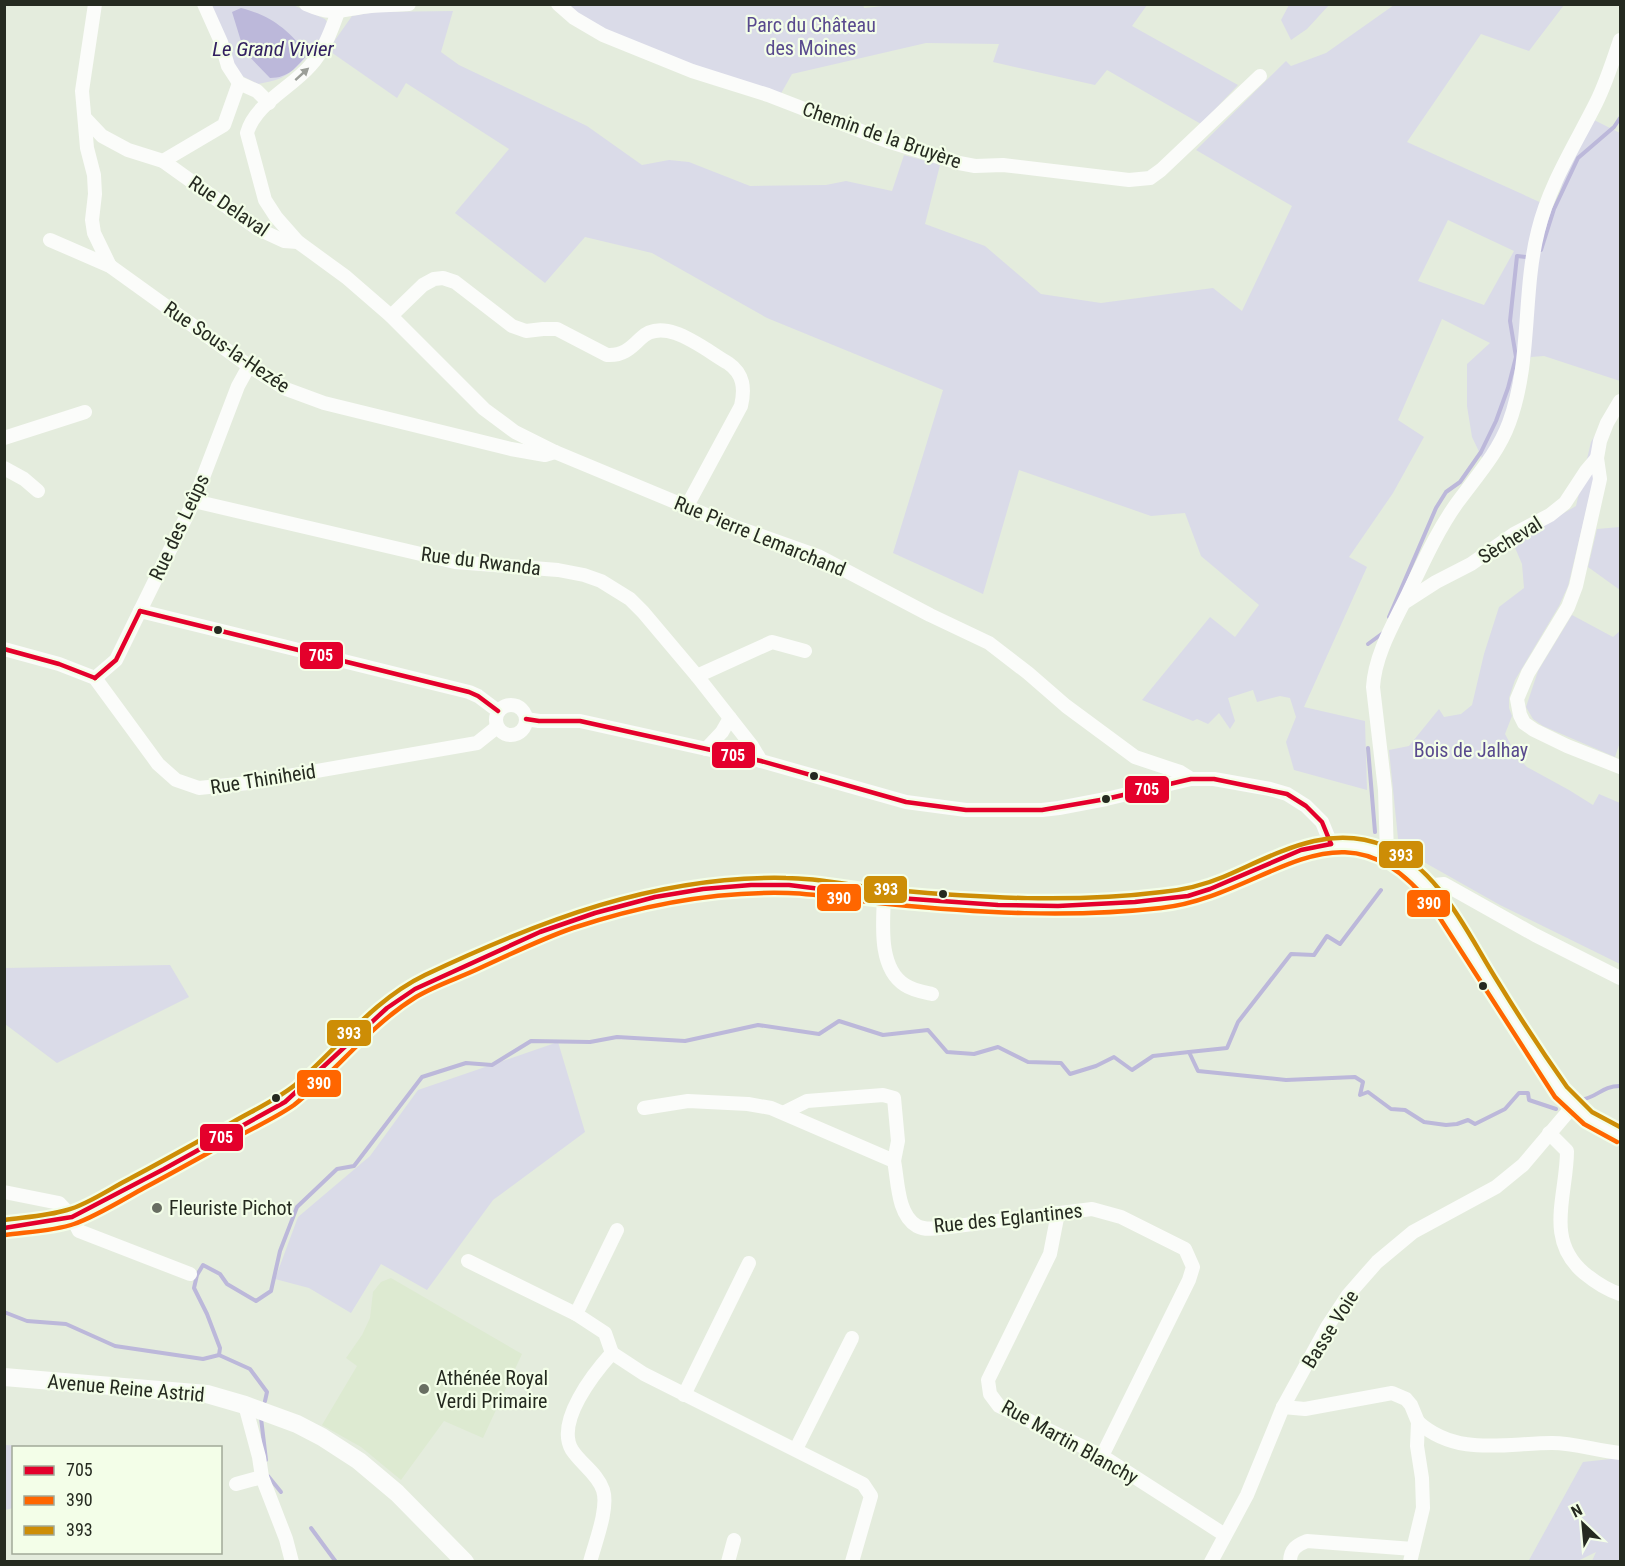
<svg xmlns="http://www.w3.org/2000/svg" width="1625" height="1566" font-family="'Roboto Condensed',sans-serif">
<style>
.built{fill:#ddead1}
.green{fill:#dadbe8;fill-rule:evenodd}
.water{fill:#bcb8da}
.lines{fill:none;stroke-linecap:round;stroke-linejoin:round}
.stream{stroke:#bcb8da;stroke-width:4}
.minor{stroke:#fbfcfa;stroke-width:14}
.secondary{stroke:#fbfcfa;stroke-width:18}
.bus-1-casing{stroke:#f3fee8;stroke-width:9}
.bus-2-casing{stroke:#f3fee8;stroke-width:9}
.bus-3-casing{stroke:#f3fee8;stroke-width:9}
.bus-1{stroke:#e4002b;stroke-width:4.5}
.bus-2{stroke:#f60;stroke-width:4.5}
.bus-3{stroke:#cd8d06;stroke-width:4.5}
.oneway{fill:#9b9e98}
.bus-dot{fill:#252a20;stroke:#f3fee8;stroke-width:2}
.poi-dot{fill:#686e62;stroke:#f3fee8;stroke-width:2}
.labels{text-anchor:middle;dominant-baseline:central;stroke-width:4.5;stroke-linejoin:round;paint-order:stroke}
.park-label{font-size:20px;fill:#594a8e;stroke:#f3fee8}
.street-label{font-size:20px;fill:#252a20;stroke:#f3fee8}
.poi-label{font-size:20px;fill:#252a20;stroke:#f3fee8;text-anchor:start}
.water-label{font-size:21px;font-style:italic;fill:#322060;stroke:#f3fee8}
.line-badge{stroke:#f3fee8;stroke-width:2}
.badge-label{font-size:16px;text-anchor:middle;font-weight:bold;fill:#fff}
</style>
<rect width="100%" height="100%" fill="#e4ecdd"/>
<polygon class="built" points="391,1278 522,1354 483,1438 444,1421 401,1480 361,1447 322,1425 357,1366 346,1358 362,1335 370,1318 373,1292 381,1282"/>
<g class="green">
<polygon points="863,4 864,8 903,4 1147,5 1132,26 1238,85 1201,124 1107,70 1095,85 993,62 999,44 926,43 792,74 779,97 604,33 566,5"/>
<path d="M 209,5 L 293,5 L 325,19 L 329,25 C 319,43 300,69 281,78 C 274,81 266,82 258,84 L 242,76 L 233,62 Z"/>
<polygon points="1289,5 1289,4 1329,5 1307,29 1291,40 1281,20"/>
<path d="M 1394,5 L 1564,5 L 1529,51 L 1481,34 L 1407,142 L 1555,209 L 1569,160 L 1594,120 L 1620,133 L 1620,381 L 1544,356 L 1531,357 L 1507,426 L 1483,460 L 1472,437 L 1467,406 L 1467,364 L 1490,343 L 1442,319 L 1398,420 L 1424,437 L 1393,493 L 1349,557 L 1367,567 L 1304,707 L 1365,721 L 1367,790 L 1294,770 L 1286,742 L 1296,717 L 1290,698 L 1280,696 L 1257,702 L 1253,690 L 1228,698 L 1235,721 L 1230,729 L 1219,713 L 1208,724 L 1197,719 L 1193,721 L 1142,700 L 1210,617 L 1235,637 L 1259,605 L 1201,556 L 1185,513 L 1151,516 L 1019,470 L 983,594 L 893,553 L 943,390 L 767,318 L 652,253 L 585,237 L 545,283 L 455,213 L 509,149 L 406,83 L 397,98 L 328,50 L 352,16 L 375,12 L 453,11 L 441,52 L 459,65 L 587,126 L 642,165 L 669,160 L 689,162 L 750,186 L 826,185 L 846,181 L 892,191 L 904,155 L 940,165 L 925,224 L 985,246 L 1041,294 L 1101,303 L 1213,288 L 1242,311 L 1292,206 L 1196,150 L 1286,61 L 1291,66 L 1326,53 ZM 1448,220 L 1514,251 L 1484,305 L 1418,281 Z"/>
<polygon points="1620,394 1620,407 1604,436 1568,586 1559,606 1515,680 1509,698 1509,708 1512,716 1505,734 1518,758 1527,767 1569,790 1593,805 1599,794 1620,803 1620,964 1500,905 1399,848 1389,750 1409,746 1439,709 1444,717 1461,714 1472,705 1484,654 1499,607 1524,588 1522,564 1513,543 1576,506 1591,442"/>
<polygon points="1620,527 1620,590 1588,567 1597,529"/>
<polygon points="1572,615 1613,637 1620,631 1620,742 1615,757 1543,726 1533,719 1526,707 1538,671"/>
<polygon points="170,965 189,997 57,1063 5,1024 5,968"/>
<polygon points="558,1042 585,1132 493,1200 427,1290 381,1264 351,1313 309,1288 275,1279 298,1217 370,1156 418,1090"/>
<polygon points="5,1445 47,1447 14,1448 13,1508 5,1510"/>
<polygon points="1620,1458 1620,1561 1592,1561 1596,1552 1578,1561 1528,1562 1583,1462"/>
</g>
<path class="water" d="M 241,8 C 272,16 287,29 308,54 C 296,67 289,78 270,78 L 244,51 L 232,12 Z"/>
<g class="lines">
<g class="stream">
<polyline points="1541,250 1554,209 1578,158 1614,127 1620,118"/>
<polyline points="1389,617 1436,508 1446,492 1460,482 1481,452 1496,421 1508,388 1516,357 1510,321 1517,256 1526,257"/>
<polyline points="1368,644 1383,633"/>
<polyline points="1368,748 1375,832"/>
<polyline points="1189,1052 1227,1048 1238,1022 1291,954 1314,955 1327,936 1340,944 1381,890"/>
<path d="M 1580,1100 C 1599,1097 1601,1086 1620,1086"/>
<polyline points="4,1312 27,1321 66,1324 115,1346 203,1359 219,1355 250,1369 267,1392 265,1401"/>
<polyline points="219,1355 220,1348 207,1314 194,1288 197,1275 203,1265 220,1274 227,1284 256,1301 271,1291 280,1251 297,1207 337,1169 354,1166 422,1077 466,1063 492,1065 531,1041 590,1042 617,1037 685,1041 758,1025 819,1034 839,1021 883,1035 928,1030 947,1052 974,1054 998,1047 1028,1062 1061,1063 1070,1074 1096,1066 1114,1057 1132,1070 1153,1056 1189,1052 1198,1071 1286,1080 1355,1077 1363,1082 1360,1095 1368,1092 1391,1109 1405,1110 1424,1122 1446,1125 1457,1124 1468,1120 1475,1124 1505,1109 1519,1093 1528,1093 1529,1100 1556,1109"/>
<polyline points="261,1418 266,1460"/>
<polyline points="268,1476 281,1492"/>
<polyline points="311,1528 336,1562"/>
</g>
<g class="minor">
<polyline points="95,4 82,91 87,148 94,175 95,194 92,220 94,233 110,266"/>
<polyline points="204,4 221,42 228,66 239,83 257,91 269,103"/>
<path d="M 306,4 C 336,17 342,9 371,6 C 384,5 396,5 409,4"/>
<polyline points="558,4 574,18 603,35 692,71 768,95 887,141 959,163 975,166 1003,165 1129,180 1150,178 1161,170 1260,76"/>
<path d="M 338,12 C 331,31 324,51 310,66 C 291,88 255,104 247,133 L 265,200 L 276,217 L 298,242 L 346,277 L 391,316 L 484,409 L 515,432 L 555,452 L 733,526 L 818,556 L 930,615 L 989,643 L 1028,673 L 1066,706 L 1135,757 L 1180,772 L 1191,779 L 1214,779 L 1270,789 L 1287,794 L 1306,806 L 1322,822 L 1331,844"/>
<polyline points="85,118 102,136 128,150 163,161 258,229 284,241 298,242"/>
<polyline points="163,161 224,125 239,83"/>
<polyline points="50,240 110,266 249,366 286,389 324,403 511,449 545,455 555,452"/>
<path d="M 391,316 L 423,285 L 434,279 L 443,278 L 455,282 L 512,326 L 526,331 L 543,329 L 557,329 L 607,355 C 622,356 630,349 640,339 C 664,314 705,350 728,363 C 744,374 745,389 741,406 L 687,506"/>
<polyline points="1620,401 1607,423 1600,441 1597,458 1600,479 1576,586 1568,607 1528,673 1517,699 1520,715 1524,723 1534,730 1567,746 1620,767"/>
<polyline points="4,438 85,412"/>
<polyline points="4,468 24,479 38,491"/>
<polyline points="194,501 455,562 558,570 584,575 601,581 630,599 643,612 697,676 772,642 805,651"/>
<polyline points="1405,602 1436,582 1471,564 1514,534 1550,515 1565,503 1586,471 1597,458"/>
<polyline points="140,611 469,692 478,696 498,711"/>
<polyline points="4,649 59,664 95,678 158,764 176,780 199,788 248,783 477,743 497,727"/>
<polyline points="697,676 752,746 761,761"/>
<polyline points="95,678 116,660 140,611 194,501 238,386 249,366"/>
<circle cx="511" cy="720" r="15"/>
<polyline points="526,719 539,721 580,721 761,761 906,802 966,810 1042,810 1059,808 1106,799 1191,779"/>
<polyline points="706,749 722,732 730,718"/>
<path d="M 1387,855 L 1385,790 L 1373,687 C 1375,654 1394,623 1408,594 C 1423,563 1437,531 1457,503 C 1476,477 1498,453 1509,423 C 1532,361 1522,294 1538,231 C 1549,185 1575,145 1596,103 C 1606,83 1613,61 1620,40"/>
<polyline points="1425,886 1444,884 1535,935 1620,978"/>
<path d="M 884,897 C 883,923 878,968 905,985 C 912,990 923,992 932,994"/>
<path d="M 644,1108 L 688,1101 L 748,1104 L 771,1108 L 894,1161 C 898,1180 897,1215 917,1226 C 926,1231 939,1228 949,1227 L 1092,1209 L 1121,1217 L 1185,1249 L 1193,1267 L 1189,1280 L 1102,1456"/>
<polyline points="785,1112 807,1101 883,1095 894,1098 898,1141 894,1161"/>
<path d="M 1549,1133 L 1567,1151 C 1567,1195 1544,1239 1584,1273 C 1595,1282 1607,1290 1620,1294"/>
<polyline points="4,1192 59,1203 72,1217 79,1231 190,1274"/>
<polyline points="1058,1213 1050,1254 988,1380 990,1394 999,1406 1102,1456 1225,1535"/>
<polyline points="468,1261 576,1314 605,1333 612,1353"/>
<polyline points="576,1314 617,1230"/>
<polyline points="684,1395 749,1263"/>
<polyline points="245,1405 259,1457 262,1477 286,1539 292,1562"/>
<polyline points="1283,1407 1305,1409 1392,1393 1406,1399 1411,1405 1418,1422 1417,1446 1422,1478 1423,1508 1410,1562"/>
<path d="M 1418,1422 C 1457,1457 1505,1443 1552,1443 C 1575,1443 1597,1451 1620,1453"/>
<polyline points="796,1449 852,1338"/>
<polyline points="236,1484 262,1477"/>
<path d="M 590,1562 C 595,1543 609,1508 603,1490 C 598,1474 581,1464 572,1450 C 555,1422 594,1373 612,1353 L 644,1374 L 863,1484 L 871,1496 L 852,1562"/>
<polyline points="728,1562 734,1540"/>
<polyline points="1211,1562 1247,1495 1283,1407 1327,1327 1348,1295 1377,1262 1413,1232 1496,1187 1523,1165 1573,1106"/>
<path d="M 1290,1562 C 1290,1549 1297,1545 1307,1541 L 1413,1549"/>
</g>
<g class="secondary">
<path d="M 4,1228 L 72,1217 L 164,1169 L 285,1102 C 330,1068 364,1020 413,990 C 434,978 458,970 480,960 C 500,950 520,940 541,932 C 619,901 703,884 786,885 C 821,886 855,894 889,897 C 980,905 1071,910 1162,900 C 1185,897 1206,892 1227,883 C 1279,861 1330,826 1387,855 C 1431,877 1454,929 1480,968 C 1506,1010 1533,1052 1561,1092 C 1578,1112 1596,1126 1620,1135"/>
<polyline points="4,1377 207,1394 245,1405 297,1424 322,1437 359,1461 397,1493 465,1562"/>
</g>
<defs>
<g id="bus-1">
<polyline points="140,611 469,692 478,696 498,711"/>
<polyline points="4,649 59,664 95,678"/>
<polyline points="95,678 116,660 140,611"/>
<polyline points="526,719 539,721 580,721 761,761 906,802 966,810 1042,810 1106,799 1191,779 1214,779 1287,794 1306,806 1322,822 1331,844"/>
<polyline points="4,1228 72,1217 164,1169 285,1102 387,1008 415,989 540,932 595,913 655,897 703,889 751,885 789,885 884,897 998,905 1058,906 1135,902 1188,896 1210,889 1301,850 1331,844"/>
</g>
<path id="bus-2" d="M 5,1235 C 27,1232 54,1231 74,1224 C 95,1217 124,1199 144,1188 C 176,1171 208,1153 239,1136 C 257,1126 277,1117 294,1105 C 337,1071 369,1026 416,997 C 436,985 459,978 480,968 C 511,954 541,939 573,928 C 642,905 715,891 788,893 C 822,894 855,901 888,904 C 979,913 1071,918 1161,908 C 1270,896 1342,788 1434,909 L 1555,1097 L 1584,1124 L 1617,1142"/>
<path id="bus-3" d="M 4,1220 C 25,1217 47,1216 67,1210 C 87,1205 111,1188 131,1178 C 165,1160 199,1141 233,1122 C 254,1110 276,1100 295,1085 C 338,1048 373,1000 425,975 C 539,921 657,875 786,878 C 822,878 857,887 893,890 C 982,898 1073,903 1162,892 C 1183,890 1204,885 1223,877 C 1275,855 1327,822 1385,846 C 1440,869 1468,935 1498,982 C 1520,1018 1543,1053 1567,1087 L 1592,1112 L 1620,1127"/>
</defs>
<use href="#bus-1" class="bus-1-casing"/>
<use href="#bus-2" class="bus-2-casing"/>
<use href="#bus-3" class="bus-3-casing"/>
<use href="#bus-1" class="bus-1"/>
<use href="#bus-2" class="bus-2"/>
<use href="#bus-3" class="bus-3"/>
</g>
<defs><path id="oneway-solid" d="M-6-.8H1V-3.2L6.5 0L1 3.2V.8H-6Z" transform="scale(1.5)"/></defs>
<use class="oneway" href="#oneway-solid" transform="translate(302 74) rotate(-42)"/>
<g class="bus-dot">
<circle cx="218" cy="630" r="5"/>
<circle cx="814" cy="776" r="5"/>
<circle cx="1106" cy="799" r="5"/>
<circle cx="943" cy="894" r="5"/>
<circle cx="1483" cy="986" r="5"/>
<circle cx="276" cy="1098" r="5"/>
</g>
<g class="poi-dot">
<circle cx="157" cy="1208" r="6"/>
<circle cx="424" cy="1389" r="6"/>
</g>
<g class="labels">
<g class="park-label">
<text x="811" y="25">Parc du Château<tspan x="811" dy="23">des Moines</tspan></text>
<text x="1471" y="750">Bois de Jalhay</text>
</g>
<g class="street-label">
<text transform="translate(882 135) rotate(19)">Chemin de la Bruyère</text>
<text transform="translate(229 206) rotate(34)">Rue Delaval</text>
<text transform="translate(227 347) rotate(34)">Rue Sous-la-Hezée</text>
<text transform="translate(179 527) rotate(-65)">Rue des Leûps</text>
<text transform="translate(760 536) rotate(22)">Rue Pierre Lemarchand</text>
<text transform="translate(1510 540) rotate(-32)">Sècheval</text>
<text transform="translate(481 561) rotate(7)">Rue du Rwanda</text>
<text transform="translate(263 779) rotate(-9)">Rue Thiniheid</text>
<text transform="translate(1008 1218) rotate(-6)">Rue des Eglantines</text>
<text transform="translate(1330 1329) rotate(-58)">Basse Voie</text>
<text transform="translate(126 1388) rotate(5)">Avenue Reine Astrid</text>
<text transform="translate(1070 1442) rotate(29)">Rue Martin Blanchy</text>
</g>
<g class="poi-label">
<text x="169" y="1208">Fleuriste Pichot</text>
<text x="436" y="1378">Athénée Royal<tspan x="436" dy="23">Verdi Primaire</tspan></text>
</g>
<g class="water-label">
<text x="273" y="49">Le Grand Vivier</text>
</g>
</g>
<g class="line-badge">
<rect x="299" y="641" width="45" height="29" rx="6" fill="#e4002b"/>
<rect x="711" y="741" width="45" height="28" rx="6" fill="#e4002b"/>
<rect x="1124" y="775" width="46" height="29" rx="6" fill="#e4002b"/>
<rect x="1378" y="840" width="46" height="29" rx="6" fill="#cd8d06"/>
<rect x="863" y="875" width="45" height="29" rx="6" fill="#cd8d06"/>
<rect x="816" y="883" width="46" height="29" rx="6" fill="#f60"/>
<rect x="1406" y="889" width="45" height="29" rx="6" fill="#f60"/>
<rect x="326" y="1019" width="46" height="28" rx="6" fill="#cd8d06"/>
<rect x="296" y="1069" width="46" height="29" rx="6" fill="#f60"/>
<rect x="199" y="1123" width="45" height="29" rx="6" fill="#e4002b"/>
</g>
<g class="badge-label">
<text x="321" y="661">705</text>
<text x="733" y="761">705</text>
<text x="1147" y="795">705</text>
<text x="1401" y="861">393</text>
<text x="886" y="895">393</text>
<text x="839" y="904">390</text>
<text x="1429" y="909">390</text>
<text x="349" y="1039">393</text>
<text x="319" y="1089">390</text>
<text x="221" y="1143">705</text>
</g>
<rect width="1625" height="1566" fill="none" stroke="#252a20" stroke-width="12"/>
<rect x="12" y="1446" width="210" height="108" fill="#f3fee8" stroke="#a1a998" stroke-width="1.5"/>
<rect x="24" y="1466" width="30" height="9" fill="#e4002b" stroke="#a1a998" stroke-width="1.5"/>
<text x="66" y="1476" font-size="18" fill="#252a20">705</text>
<rect x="24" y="1496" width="30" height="9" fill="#ff6600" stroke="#a1a998" stroke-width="1.5"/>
<text x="66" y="1506" font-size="18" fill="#252a20">390</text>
<rect x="24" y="1526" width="30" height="9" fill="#cd8d06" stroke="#a1a998" stroke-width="1.5"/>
<text x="66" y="1536" font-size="18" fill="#252a20">393</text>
<g transform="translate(1583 1524) rotate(334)" stroke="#f3fee8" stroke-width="4.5" paint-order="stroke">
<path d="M0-4.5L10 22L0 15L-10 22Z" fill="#252a20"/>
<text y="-9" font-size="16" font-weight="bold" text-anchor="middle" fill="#252a20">N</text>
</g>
</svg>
